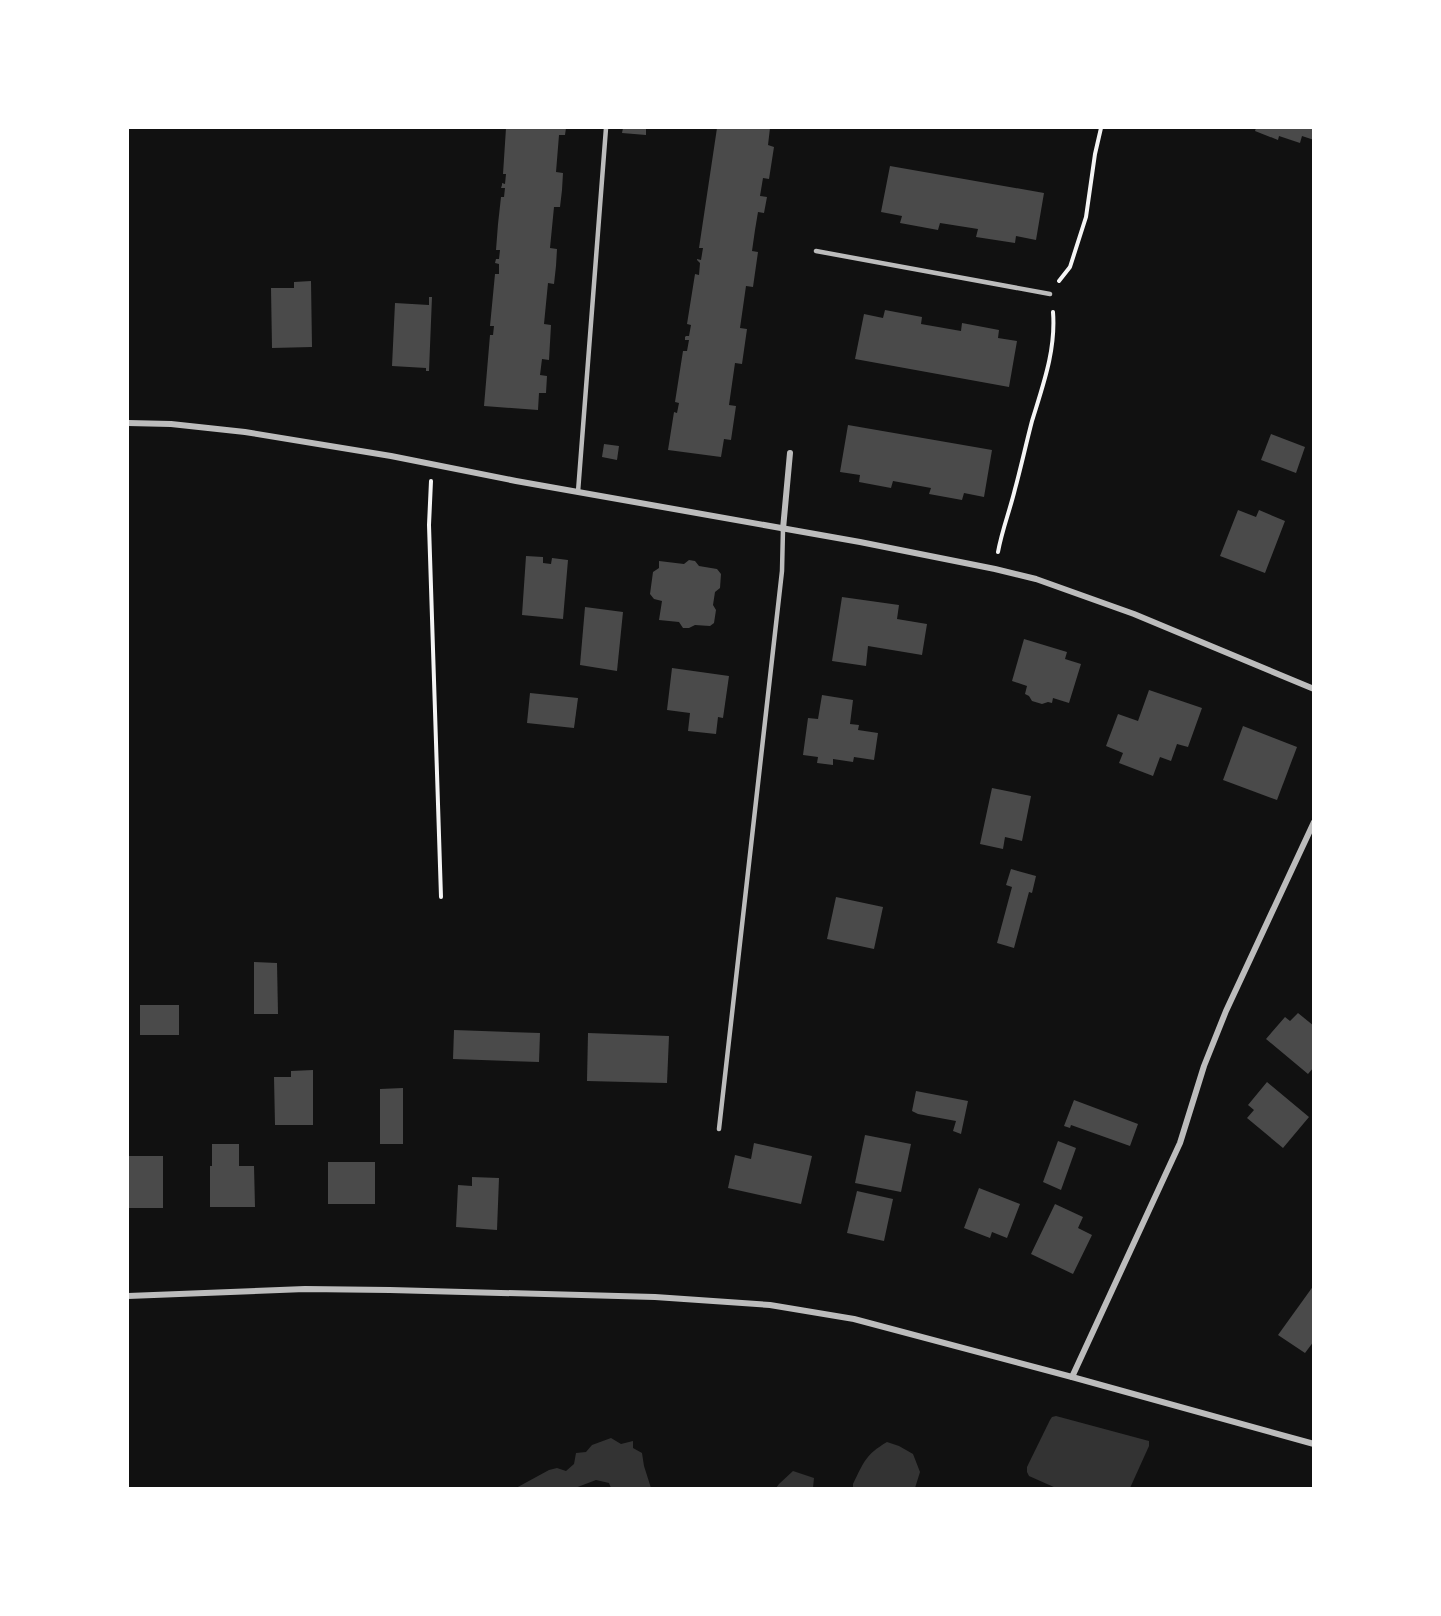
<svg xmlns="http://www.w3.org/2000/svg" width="1441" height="1616" font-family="'Roboto Serif',serif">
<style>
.water{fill:#333}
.building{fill:#4a4a4a}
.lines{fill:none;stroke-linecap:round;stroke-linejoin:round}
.path{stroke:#f5f5f5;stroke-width:4}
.service{stroke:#bcbcbc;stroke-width:4.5}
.minor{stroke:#bcbcbc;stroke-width:6}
</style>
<rect width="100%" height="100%" fill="#111"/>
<g class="water">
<polygon points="1056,1416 1149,1441 1149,1446 1130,1488 1056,1488 1029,1476 1027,1472 1027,1467 1050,1420 1052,1417"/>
<polygon points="611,1438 621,1444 633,1441 633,1448 642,1453 644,1466 651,1488 611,1488 609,1483 596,1480 575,1488 516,1488 549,1470 557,1468 566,1471 574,1464 576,1453 586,1452 592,1445"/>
<path d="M 887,1442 L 899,1446 L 913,1454 L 920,1472 L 915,1488 L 853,1488 L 853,1484 C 864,1462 865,1455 887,1442 Z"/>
<polygon points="793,1471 814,1478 813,1488 776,1488 779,1484"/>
</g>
<g class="building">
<polygon points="506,128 566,128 565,135 559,135 556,172 563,173 562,190 560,207 554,207 550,248 557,249 556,266 554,284 548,283 544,324 551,325 549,360 542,359 540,375 547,376 546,393 539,393 538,410 484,406 490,335 493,335 494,326 490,326 495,274 499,274 499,264 495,263 496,259 499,259 500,250 496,250 498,224 501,197 504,197 505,188 501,188 502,185 502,183 505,184 506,174 503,174"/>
<polygon points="623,128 646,128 646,135 622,133"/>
<polygon points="717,128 770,128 768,145 774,147 769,179 763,178 760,196 767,197 764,213 758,212 755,230 752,251 758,252 753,287 746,286 740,328 747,329 742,364 735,363 729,405 736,406 731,440 724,439 721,457 668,450 674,412 677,413 679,403 675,402 683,351 687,351 689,340 685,340 685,337 686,336 689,336 691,325 687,324 695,274 699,275 700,263 697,260 697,259 701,260 703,248 699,248"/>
<polygon points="1256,128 1314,128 1314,140 1302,136 1300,143 1279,136 1278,140 1255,131"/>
<polygon points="890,166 1044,193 1036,240 1016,236 1015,243 976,237 978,229 940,223 938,230 900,223 902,216 881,212"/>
<polygon points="311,281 312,347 272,348 271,288 294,288 294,282"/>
<polygon points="429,297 432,297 429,371 426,371 426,368 392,366 395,303 429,305"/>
<polygon points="885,310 922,317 921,324 961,331 962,323 999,330 998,338 1017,341 1009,387 855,359 864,314 883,318"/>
<polygon points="848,425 992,450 984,497 964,493 962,500 929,494 931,488 893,481 891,488 859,482 860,475 840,472"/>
<polygon points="1271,434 1305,447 1296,473 1261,460"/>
<polygon points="604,444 619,446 617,460 602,457"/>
<polygon points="1238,510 1256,517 1259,510 1285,521 1265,573 1220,556"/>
<polygon points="526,556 543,557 543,563 551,564 552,558 568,560 563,619 522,615"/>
<polygon points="689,560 695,561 699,566 717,569 721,574 720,588 715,592 713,605 716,610 714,623 710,626 695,625 689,628 683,628 679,622 659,620 662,601 654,599 650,594 653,572 659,568 659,561 684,564"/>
<polygon points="842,597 899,605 897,619 927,624 922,655 868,646 866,666 832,661"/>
<polygon points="585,607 623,612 617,671 580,665"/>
<polygon points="1024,639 1067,652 1065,659 1081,664 1069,703 1053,698 1052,703 1048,702 1042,704 1032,701 1029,696 1025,694 1027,686 1012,681"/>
<polygon points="672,668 729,676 723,718 718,717 716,734 688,731 690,713 667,710"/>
<polygon points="1149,690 1202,708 1188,747 1177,744 1171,761 1160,757 1153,776 1119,763 1123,753 1106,746 1118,714 1138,721"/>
<polygon points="530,693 578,698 574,728 527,723"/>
<polygon points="822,695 853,700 850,724 859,725 858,730 878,733 874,760 854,757 853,762 833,759 833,765 817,763 818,757 803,755 808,718 818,719"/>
<polygon points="1243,726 1297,747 1277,800 1223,780"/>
<polygon points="992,788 1031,796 1022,841 1005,837 1003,849 980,844"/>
<polygon points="1011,869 1036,876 1032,893 1029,892 1014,948 997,943 1012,887 1006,885"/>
<polygon points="836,897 883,907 874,949 827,939"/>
<polygon points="254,962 277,963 278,1014 254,1014"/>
<rect x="140" y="1005" width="39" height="30"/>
<polygon points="1298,1013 1314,1026 1314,1067 1308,1074 1266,1039 1285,1017 1290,1021"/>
<polygon points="454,1030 540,1033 539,1062 453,1059"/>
<polygon points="588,1033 669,1036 667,1083 587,1081"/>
<polygon points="313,1070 313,1125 275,1125 274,1077 291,1077 291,1071"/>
<polygon points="1267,1082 1309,1117 1283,1148 1247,1118 1254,1110 1248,1105"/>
<polygon points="403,1088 403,1144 380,1144 380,1089"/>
<polygon points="916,1091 968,1101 961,1134 953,1131 956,1121 918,1114 912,1111"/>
<polygon points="1074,1100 1138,1124 1130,1146 1071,1125 1070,1128 1064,1126"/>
<polygon points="865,1135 911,1144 901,1192 855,1183"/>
<polygon points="1058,1141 1076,1148 1061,1190 1043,1182"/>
<polygon points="754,1143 812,1156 801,1204 728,1188 735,1155 751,1159"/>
<polygon points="212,1144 239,1144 239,1166 254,1166 255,1207 210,1207 210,1166 212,1166"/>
<rect x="128" y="1156" width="35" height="52"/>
<rect x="328" y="1162" width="47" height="42"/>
<polygon points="472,1177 499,1178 497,1230 456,1227 458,1185 472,1186"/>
<polygon points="979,1188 1020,1204 1007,1238 992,1232 990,1238 964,1228"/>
<polygon points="857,1191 893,1199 884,1241 847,1233"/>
<polygon points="1055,1204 1083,1217 1078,1228 1092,1235 1073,1274 1031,1254"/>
<polygon points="1314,1285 1314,1341 1305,1353 1278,1335"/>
</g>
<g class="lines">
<g class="path">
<polyline points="1059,281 1070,267 1086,217 1095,154 1101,128"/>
<polyline points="431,481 429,525 441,897"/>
<path d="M 998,552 C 1002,530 1010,510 1015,489 C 1021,467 1026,444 1032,421 C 1043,385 1056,350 1053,312"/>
</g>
<g class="service">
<polyline points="816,251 1050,294"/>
<polyline points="578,492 606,128"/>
<polyline points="719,1129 782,571 783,529"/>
</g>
<g class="minor">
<polyline points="128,423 171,424 245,432 391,456 516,481 860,542 995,569 1036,579 1134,614 1314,689"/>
<polyline points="783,529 790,453"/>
<polyline points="128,1296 305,1289 390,1290 655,1297 770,1305 854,1319 1072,1377 1314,1444"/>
<polyline points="1072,1377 1180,1143 1204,1066 1226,1011 1314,822"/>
</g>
</g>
<rect width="1441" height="1616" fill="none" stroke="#ffffff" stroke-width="258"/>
</svg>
